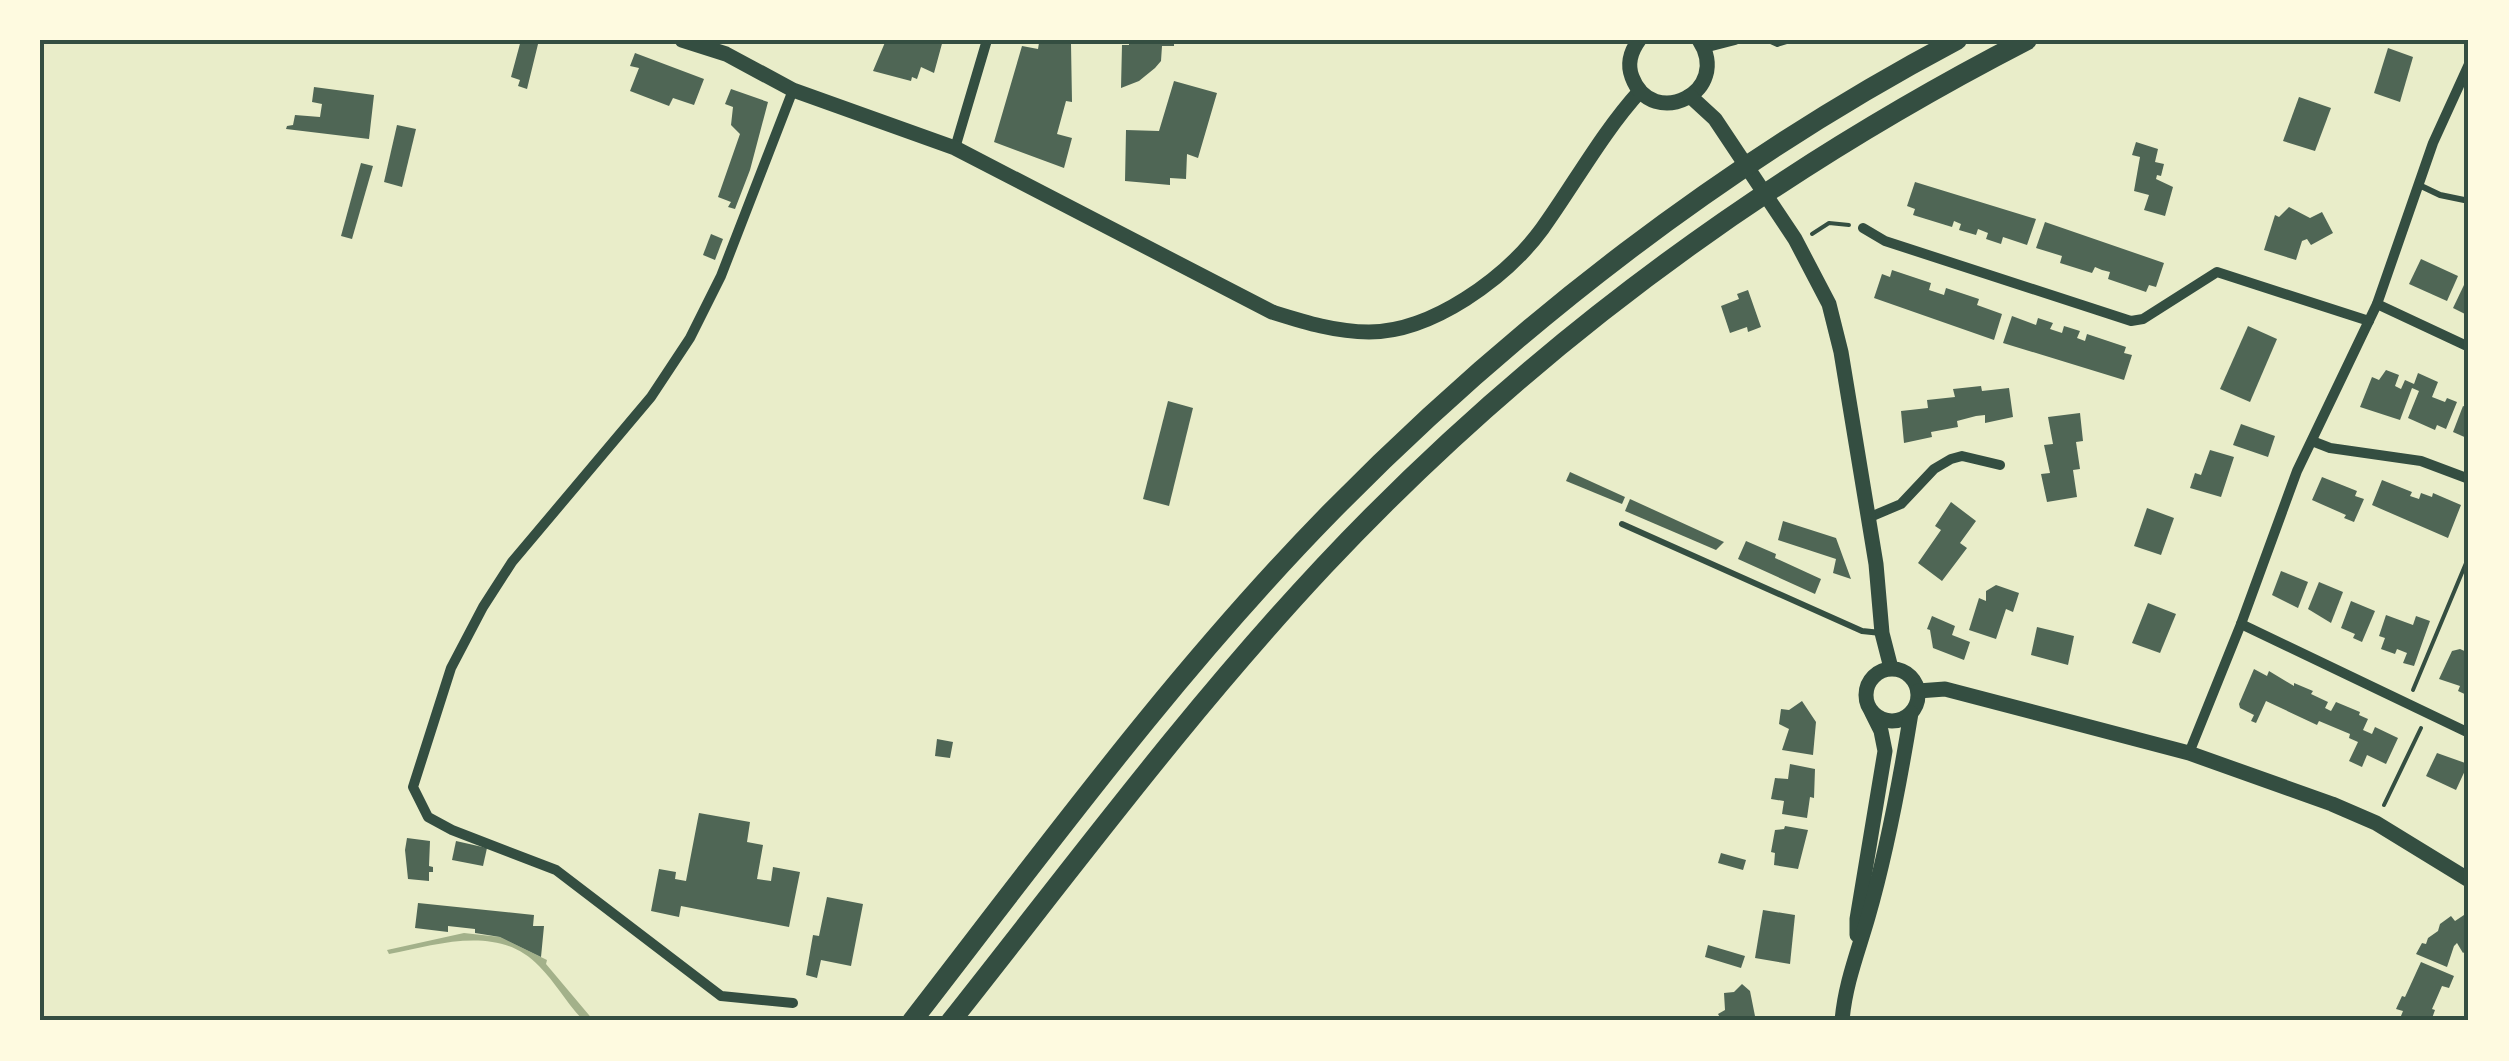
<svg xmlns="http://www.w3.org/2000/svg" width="2509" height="1061" font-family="Commissioner,sans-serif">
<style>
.water{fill:#a3b18a}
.building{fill:#4f6655}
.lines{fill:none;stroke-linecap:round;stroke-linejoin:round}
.path{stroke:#344e41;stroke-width:4}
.service{stroke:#344e41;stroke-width:6}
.minor{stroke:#344e41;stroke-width:10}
.tertiary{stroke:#344e41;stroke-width:15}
.trunk{stroke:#344e41;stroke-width:20}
.neatline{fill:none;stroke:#344e41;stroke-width:4}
</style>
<rect width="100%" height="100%" fill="#e9edc9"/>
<path class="water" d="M 464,933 L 500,937 L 547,960 L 546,964 L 594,1021 L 584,1021 C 567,1004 556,983 539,966 C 499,924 439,944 389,954 L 387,950 Z"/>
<g class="building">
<polygon points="521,40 539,40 527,89 518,86 520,80 511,77"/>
<polygon points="886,40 943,40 934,73 921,67 917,79 912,77 911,81 873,71"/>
<polygon points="1129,40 1174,40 1174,46 1162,46 1161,61 1155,68 1139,81 1121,88 1122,45 1129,45"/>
<polygon points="1039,43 1071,44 1072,102 1066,101 1057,134 1072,138 1064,168 994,142 1022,46 1038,49"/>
<polygon points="2388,48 2413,57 2400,102 2374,93"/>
<polygon points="635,53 704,79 694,105 673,98 669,106 630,91 639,68 630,66"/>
<polygon points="1174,81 1217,93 1198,158 1187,154 1186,179 1170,178 1170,185 1125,181 1126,130 1159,131"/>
<polygon points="314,87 374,95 369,139 286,129 287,126 293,125 295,115 320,117 322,104 312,102"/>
<polygon points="731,89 768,102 750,170 735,209 728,207 731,202 718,197 740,134 731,125 733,107 725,104"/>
<polygon points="2299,97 2331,108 2315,151 2283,141"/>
<polygon points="397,125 416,129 402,187 384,182"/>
<polygon points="2136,142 2158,149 2155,162 2164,164 2161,176 2157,175 2156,179 2173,187 2165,216 2144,210 2149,195 2134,191 2140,157 2132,155"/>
<polygon points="361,163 373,166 352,239 341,236"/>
<polygon points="1915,182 2036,219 2027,245 2003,237 2001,244 1986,239 1988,233 1978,229 1976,235 1959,230 1961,224 1954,221 1952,227 1913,215 1915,209 1907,206"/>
<polygon points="2289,207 2310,218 2322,212 2333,233 2311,245 2307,239 2302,241 2296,260 2264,250 2275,215 2279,217"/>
<polygon points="2045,222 2164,263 2156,287 2149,285 2146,292 2108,279 2110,272 2102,270 2095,267 2092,273 2060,263 2062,256 2036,248"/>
<polygon points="711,234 723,239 715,260 703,255"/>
<polygon points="2421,259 2458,276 2447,301 2409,284"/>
<polygon points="1892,270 1931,283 1929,290 1944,295 1946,288 1979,299 1977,305 2002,314 1994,340 1874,298 1882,274 1890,277"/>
<polygon points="2464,285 2469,288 2469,316 2453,308"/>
<polygon points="1748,290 1761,327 1748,332 1747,327 1730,333 1721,306 1739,299 1737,294"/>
<polygon points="2012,316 2036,325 2038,318 2053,323 2050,329 2062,333 2064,326 2080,331 2077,338 2085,341 2087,334 2126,347 2124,353 2132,355 2124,380 2003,343"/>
<polygon points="2248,326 2277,339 2250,402 2220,389"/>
<polygon points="2386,370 2399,375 2395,386 2401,389 2405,380 2414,384 2418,373 2438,382 2432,397 2445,402 2447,398 2457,402 2446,429 2437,425 2435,430 2408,418 2419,391 2412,388 2400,420 2360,407 2372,377 2379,380"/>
<polygon points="1981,386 1982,391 2009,388 2013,417 1985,423 1985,415 1976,416 1957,421 1958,427 1931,432 1932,437 1904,443 1901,411 1928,408 1927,400 1955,397 1953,389"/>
<polygon points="1168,401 1193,408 1169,506 1143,499"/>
<polygon points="2463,406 2469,408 2469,439 2453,432"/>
<polygon points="2080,413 2083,441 2076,442 2080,469 2073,470 2077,497 2047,502 2041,474 2050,473 2044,445 2053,444 2048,417"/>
<polygon points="2241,424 2275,436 2268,457 2233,445"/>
<polygon points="2210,450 2234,457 2221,497 2190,488 2195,473 2201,475"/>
<polygon points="1570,472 1625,497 1622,504 1566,481"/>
<polygon points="2322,477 2357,491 2355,496 2364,499 2354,522 2344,518 2346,515 2312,500"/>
<polygon points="2382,480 2412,492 2410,496 2419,499 2421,493 2432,497 2433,493 2461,505 2448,538 2372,505"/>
<polygon points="1630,499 1724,542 1716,550 1625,511"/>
<polygon points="1951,502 1976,521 1960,543 1967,548 1942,581 1918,563 1941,530 1935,526"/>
<polygon points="2147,508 2174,518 2161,555 2134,546"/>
<polygon points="1783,521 1836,538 1851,579 1833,573 1836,559 1778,540"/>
<polygon points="1746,541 1776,554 1775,558 1821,579 1815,594 1738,559"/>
<polygon points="2281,571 2308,582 2298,608 2272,595"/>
<polygon points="2319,582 2343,592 2331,623 2308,609"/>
<polygon points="1996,585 2019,593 2013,612 2006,609 1996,639 1969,630 1979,598 1986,601 1986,591"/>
<polygon points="2351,601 2375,611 2362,642 2353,638 2355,634 2341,628"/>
<polygon points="2148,603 2176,614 2160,653 2132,643"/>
<polygon points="2386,615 2413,625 2416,616 2430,621 2414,666 2403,663 2407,653 2397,649 2395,654 2381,649 2385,638 2379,636"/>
<polygon points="1932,616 1955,626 1952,635 1970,642 1964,660 1933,648 1930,630 1927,629"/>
<polygon points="2037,627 2074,636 2068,665 2031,655"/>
<polygon points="2460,649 2469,653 2469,696 2458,691 2460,686 2439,679 2452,651"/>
<polygon points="2254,669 2267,676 2269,671 2294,686 2294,683 2313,691 2311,694 2328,702 2325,708 2331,711 2336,702 2360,712 2359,715 2368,719 2363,730 2372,734 2375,727 2398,738 2386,764 2367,755 2362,767 2349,761 2358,742 2349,738 2350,734 2319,721 2317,725 2266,701 2256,723 2251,721 2254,715 2240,708 2239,704"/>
<polygon points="1802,701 1816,722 1813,755 1782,750 1789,729 1779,724 1781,709 1789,710"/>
<polygon points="937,739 953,742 950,758 935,756"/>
<polygon points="2437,753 2468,764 2456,790 2426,776"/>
<polygon points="1790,764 1815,769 1814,798 1810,797 1807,818 1782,814 1784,801 1771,799 1775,778 1788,779"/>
<polygon points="699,813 750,822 747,842 763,845 757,879 771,881 773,867 800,872 789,927 681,906 679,917 651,911 659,869 676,872 675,879 686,881"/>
<polygon points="1785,826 1808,830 1798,869 1774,865 1775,853 1771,852 1775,830 1784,829"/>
<polygon points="407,838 430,841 429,866 433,867 433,872 429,872 429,881 408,879 405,850"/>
<polygon points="456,841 487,848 483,866 452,860"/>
<polygon points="1721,853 1746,860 1743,870 1718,863"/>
<polygon points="827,897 863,904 851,966 821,960 817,978 806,975 813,935 819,936"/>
<polygon points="418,903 534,915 533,926 544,926 541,957 500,937 475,933 475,929 448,926 448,932 415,928"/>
<polygon points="1763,910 1795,915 1790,964 1755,958"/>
<polygon points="2464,915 2469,923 2469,949 2463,953 2457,943 2454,946 2447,967 2416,954 2422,943 2426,944 2428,938 2438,931 2440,924 2451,916 2455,921"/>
<polygon points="1708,945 1745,956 1741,968 1705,957"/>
<polygon points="2421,962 2454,976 2449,988 2442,986 2432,1009 2435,1010 2431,1021 2399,1021 2403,1011 2396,1009 2402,996 2405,997"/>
<polygon points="1742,984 1750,991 1756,1021 1722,1021 1718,1014 1725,1010 1724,993 1734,992"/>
</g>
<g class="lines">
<g class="path">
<polyline points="1766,40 1777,45 1793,40"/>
<polyline points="1812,234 1829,223 1849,225"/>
<polyline points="2413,690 2469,556"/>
<polyline points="2384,805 2421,728"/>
</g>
<g class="service">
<polyline points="2419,185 2440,195 2469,201"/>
<polyline points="1622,524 1862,631 1881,633"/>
</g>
<g class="minor">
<polyline points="1704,48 1735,40"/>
<polyline points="793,90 721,276 690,338 651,397 512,562 483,607 451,668 413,787 428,817 452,830 556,870 721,996 793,1003"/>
<polyline points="955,148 987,40"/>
<polyline points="1863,228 1885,241 2131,321 2143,319 2217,272 2369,321"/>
<polyline points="2377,304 2469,347"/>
<polyline points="2312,441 2330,448 2421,461 2469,479"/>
<polyline points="1868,518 1901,504 1934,469 1951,459 1962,456 2000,465"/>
<polyline points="2241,624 2469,733"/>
<polyline points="2189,753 2241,624 2297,471 2377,304 2433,143 2469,64"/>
</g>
<g class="tertiary">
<path d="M 682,40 L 726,54 L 793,90 L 955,148 L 1272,312 C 1304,322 1335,332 1369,332 C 1432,332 1506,278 1542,229 C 1575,183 1602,133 1640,91"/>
<path d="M 1639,40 C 1631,51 1627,64 1632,77 C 1652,131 1733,92 1699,40"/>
<polyline points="1690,96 1715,119 1795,239 1829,304 1841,352 1876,564 1882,633 1891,668"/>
<circle cx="1892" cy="695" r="26"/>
<polyline points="1918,691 1945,689 2189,753 2332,804 2376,823 2469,880"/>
<polyline points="1857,935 1857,919 1885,751 1881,731 1872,713"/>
<path d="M 1842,1021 C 1845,984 1858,952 1868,917 C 1887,851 1900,781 1911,713"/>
</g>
<g class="trunk">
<path d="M 912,1021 C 1046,848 1177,669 1331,512 C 1514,326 1726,162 1957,40"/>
<path d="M 951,1021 C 1073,867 1190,709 1324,566 C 1526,351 1765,175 2027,40"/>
</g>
</g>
<rect width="2509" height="1061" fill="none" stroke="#fefae0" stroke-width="85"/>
<rect x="42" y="42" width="2424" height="976" class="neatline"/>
</svg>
